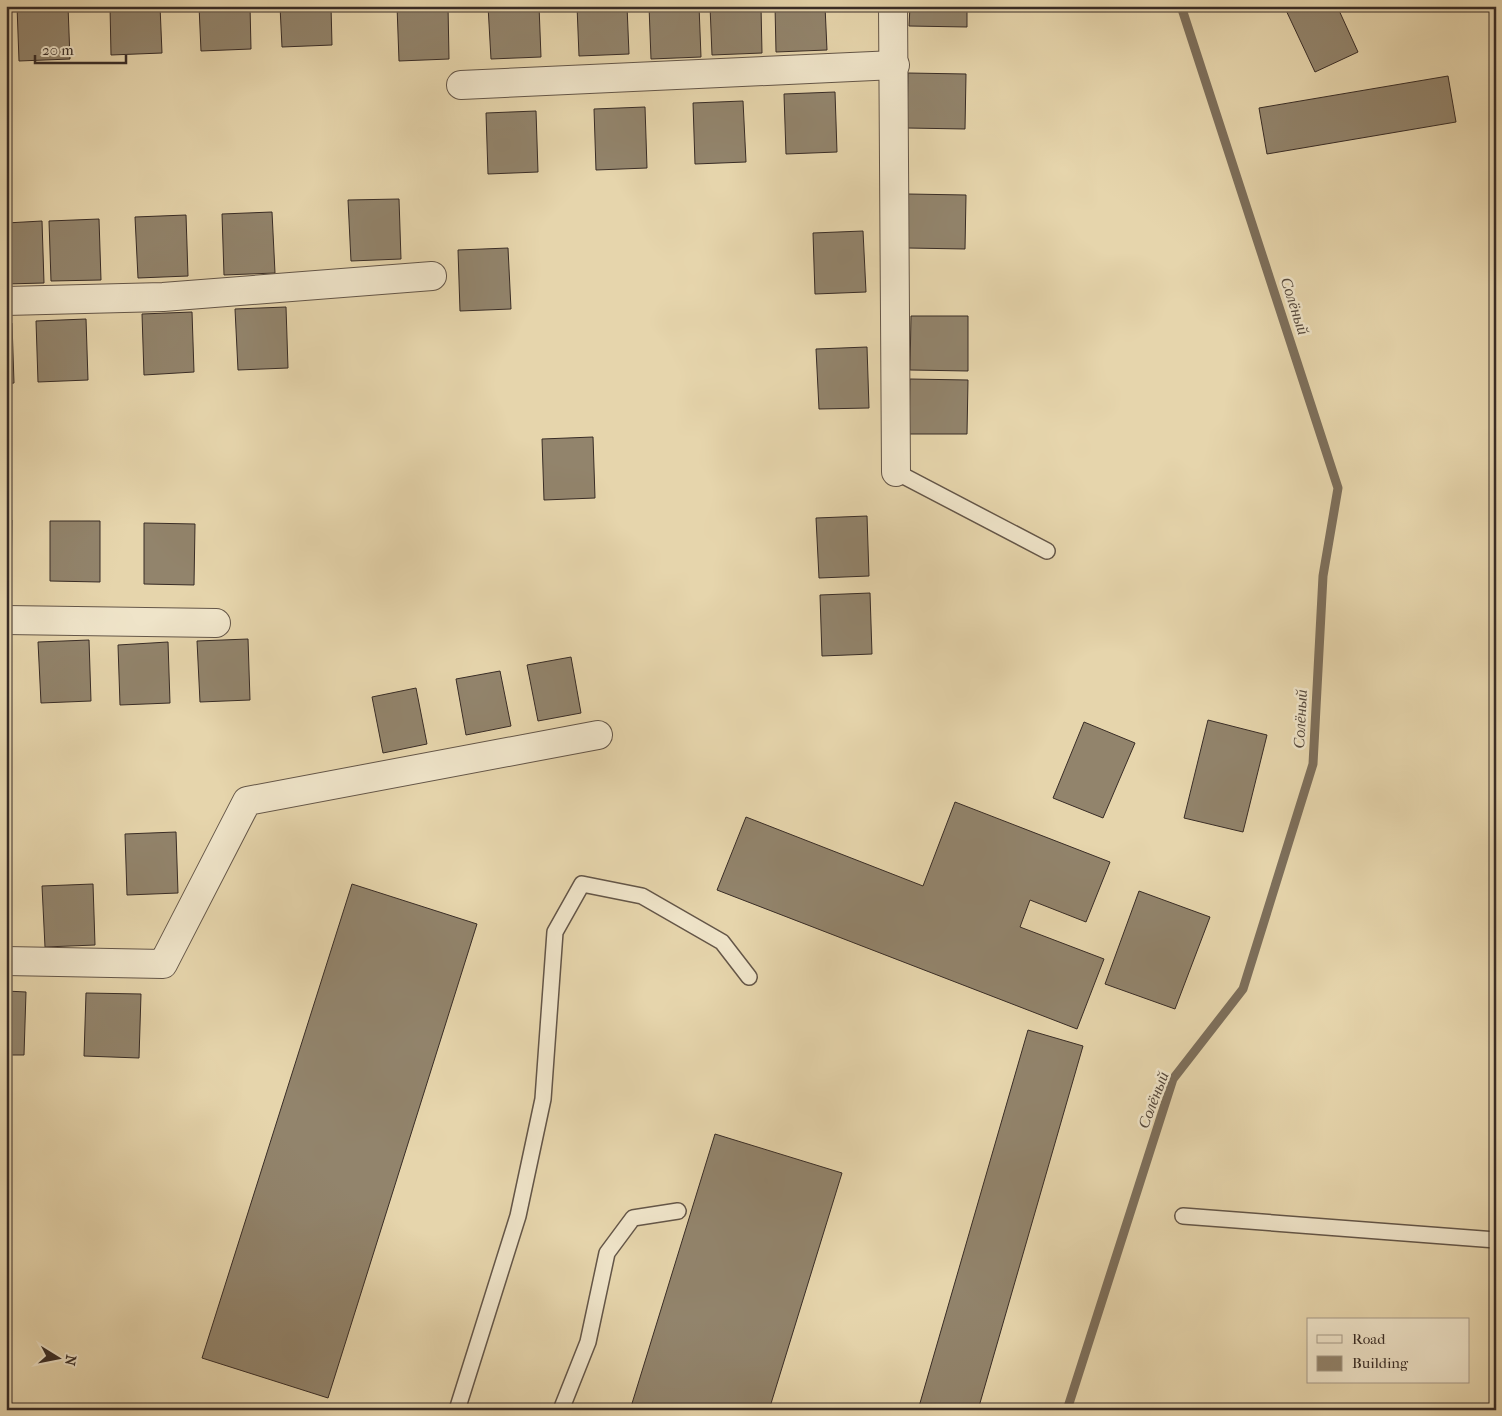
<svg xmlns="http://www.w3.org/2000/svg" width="1502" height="1416" font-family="'IM FELL French Canon',serif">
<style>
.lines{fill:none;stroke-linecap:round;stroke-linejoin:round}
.stream{stroke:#7d6f5b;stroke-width:9}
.building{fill:#92846c;stroke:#382c26}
.service-casing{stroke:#645648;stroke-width:18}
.minor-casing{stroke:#645648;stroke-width:30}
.service{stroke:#efe4c9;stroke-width:15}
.minor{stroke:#efe4c9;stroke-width:28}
.labels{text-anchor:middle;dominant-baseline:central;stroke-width:5;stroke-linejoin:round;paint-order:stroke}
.water-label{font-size:16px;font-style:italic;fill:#55483c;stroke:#efe4c9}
</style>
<rect width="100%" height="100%" fill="#e6d5ac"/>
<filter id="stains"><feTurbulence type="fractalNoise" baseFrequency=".004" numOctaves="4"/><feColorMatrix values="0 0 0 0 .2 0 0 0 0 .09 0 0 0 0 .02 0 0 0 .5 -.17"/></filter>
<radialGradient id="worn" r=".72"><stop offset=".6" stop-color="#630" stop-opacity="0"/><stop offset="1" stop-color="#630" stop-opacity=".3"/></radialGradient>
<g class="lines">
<polyline class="stream" points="1067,1410 1173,1079 1243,989 1313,764 1323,576 1338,488 1181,6"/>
</g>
<g class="building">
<polygon points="17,6 68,6 70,59 19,61"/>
<polygon points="110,6 160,6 162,53 111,55"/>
<polygon points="199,6 250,6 251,49 201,51"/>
<polygon points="280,6 331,6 332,45 282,47"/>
<polygon points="397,6 448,6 449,59 399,61"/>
<polygon points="488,6 539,6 541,57 491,59"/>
<polygon points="577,6 627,6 629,54 579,56"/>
<polygon points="649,6 699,6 701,57 651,59"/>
<polygon points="710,6 761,6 762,53 712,55"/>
<polygon points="775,6 825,6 827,50 776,52"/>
<polygon points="910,6 967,6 967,27 909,26"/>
<polygon points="1284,6 1337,6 1358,52 1315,72"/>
<polygon points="908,73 966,74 965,129 907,128"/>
<polygon points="1448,76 1456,122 1267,154 1259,108"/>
<polygon points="835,92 837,152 786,154 784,94"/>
<polygon points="743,101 746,162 695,164 693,103"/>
<polygon points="645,107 647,168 596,170 594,109"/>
<polygon points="536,111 538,172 488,174 486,113"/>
<polygon points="908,194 966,195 965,249 908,248"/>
<polygon points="399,199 401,259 351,261 348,200"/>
<polygon points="272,212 275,273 224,275 222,214"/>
<polygon points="186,215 188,276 138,278 135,217"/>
<polygon points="99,219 101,280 51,281 49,221"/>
<polygon points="42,221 44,283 6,284 6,223"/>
<polygon points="863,231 866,292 815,294 813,233"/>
<polygon points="508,248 511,309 460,311 458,250"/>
<polygon points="286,307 288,368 238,370 235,309"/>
<polygon points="192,312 194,372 144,375 142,314"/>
<polygon points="911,316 968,316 968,371 910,370"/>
<polygon points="86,319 88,380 38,382 36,321"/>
<polygon points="6,323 12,323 14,383 6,384"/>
<polygon points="867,347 869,408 819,409 816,349"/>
<polygon points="910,379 968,380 967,434 909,434"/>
<polygon points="593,437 595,498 544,500 542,439"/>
<polygon points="867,516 869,576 819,578 816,518"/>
<polygon points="6,520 12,520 11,581 6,581"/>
<polygon points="50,521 100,521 100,582 50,581"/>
<polygon points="144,523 195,524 194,585 144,584"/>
<polygon points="870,593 872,654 822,656 820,595"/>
<polygon points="248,639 250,700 200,702 197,641"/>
<polygon points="89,640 91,701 41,703 38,642"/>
<polygon points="168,642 170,703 120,705 118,645"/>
<polygon points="571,657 581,713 538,721 527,665"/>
<polygon points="500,671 511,726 466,735 456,679"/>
<polygon points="416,688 427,744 383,753 372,697"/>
<polygon points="1208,720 1267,735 1243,832 1184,818"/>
<polygon points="1084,722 1135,743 1103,818 1053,798"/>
<polygon points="955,802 1110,862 1086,922 1030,900 1020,927 1104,959 1077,1029 717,890 746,817 923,886"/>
<polygon points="176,832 178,893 127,895 125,834"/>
<polygon points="93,884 95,945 45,947 42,886"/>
<polygon points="352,884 477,924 328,1398 202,1358"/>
<polygon points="7,888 9,949 6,949 6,889"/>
<polygon points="1139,891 1210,917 1175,1009 1105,984"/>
<polygon points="6,991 26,992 24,1055 6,1055"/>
<polygon points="86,993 141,994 139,1058 84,1056"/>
<polygon points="1028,1030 1083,1046 978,1410 918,1410"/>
<polygon points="715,1134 842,1173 769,1410 630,1410"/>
</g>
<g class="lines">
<defs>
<g id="service">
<polyline points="896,472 1047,551"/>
<polyline points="1183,1216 1496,1240"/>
<polyline points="457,1410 518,1216 543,1099 555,932 582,884 642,896 722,942 749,977"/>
<polyline points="561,1410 588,1342 607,1253 633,1218 678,1211"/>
</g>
<g id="minor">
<polyline points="893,6 896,472"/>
<polyline points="461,85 895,65"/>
<polyline points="6,301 163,297 432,276"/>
<polyline points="6,620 216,623"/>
<polyline points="6,961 163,964 247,801 598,735"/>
</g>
</defs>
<use href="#service" class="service-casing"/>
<use href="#minor" class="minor-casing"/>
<use href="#service" class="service"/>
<use href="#minor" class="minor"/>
</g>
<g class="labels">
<g class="water-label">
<text transform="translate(1295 306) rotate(72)">Солёный</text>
<text transform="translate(1300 719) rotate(-87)">Солёный</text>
<text transform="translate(1153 1100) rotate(-69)">Солёный</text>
</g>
</g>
<rect width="1502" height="1416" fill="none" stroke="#e6d5ac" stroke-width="25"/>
<rect x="8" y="8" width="1487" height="1401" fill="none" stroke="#382c26" stroke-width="2.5"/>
<rect x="12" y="12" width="1477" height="1391" fill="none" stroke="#382c26"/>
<rect x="1307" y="1318" width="162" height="65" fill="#efe4c9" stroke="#a69a88"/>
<rect x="1317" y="1335" width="25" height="8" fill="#efe4c9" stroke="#a69a88"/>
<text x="1352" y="1344" font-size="15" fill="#382c26">Road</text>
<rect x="1317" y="1356" width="25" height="15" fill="#92846c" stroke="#a69a88"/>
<text x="1352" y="1368" font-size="15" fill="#382c26">Building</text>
<g transform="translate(58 1358) rotate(100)" stroke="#efe4c9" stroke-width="4" paint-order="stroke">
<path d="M0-4L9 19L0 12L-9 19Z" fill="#382c26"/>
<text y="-8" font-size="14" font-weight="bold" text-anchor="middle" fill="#382c26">N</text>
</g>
<path d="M35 55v8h91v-8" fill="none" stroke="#382c26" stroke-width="2.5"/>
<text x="42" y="55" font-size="15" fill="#382c26" stroke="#efe4c9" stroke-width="4" paint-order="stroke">20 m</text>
<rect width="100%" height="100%" filter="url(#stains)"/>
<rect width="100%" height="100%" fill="url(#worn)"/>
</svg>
